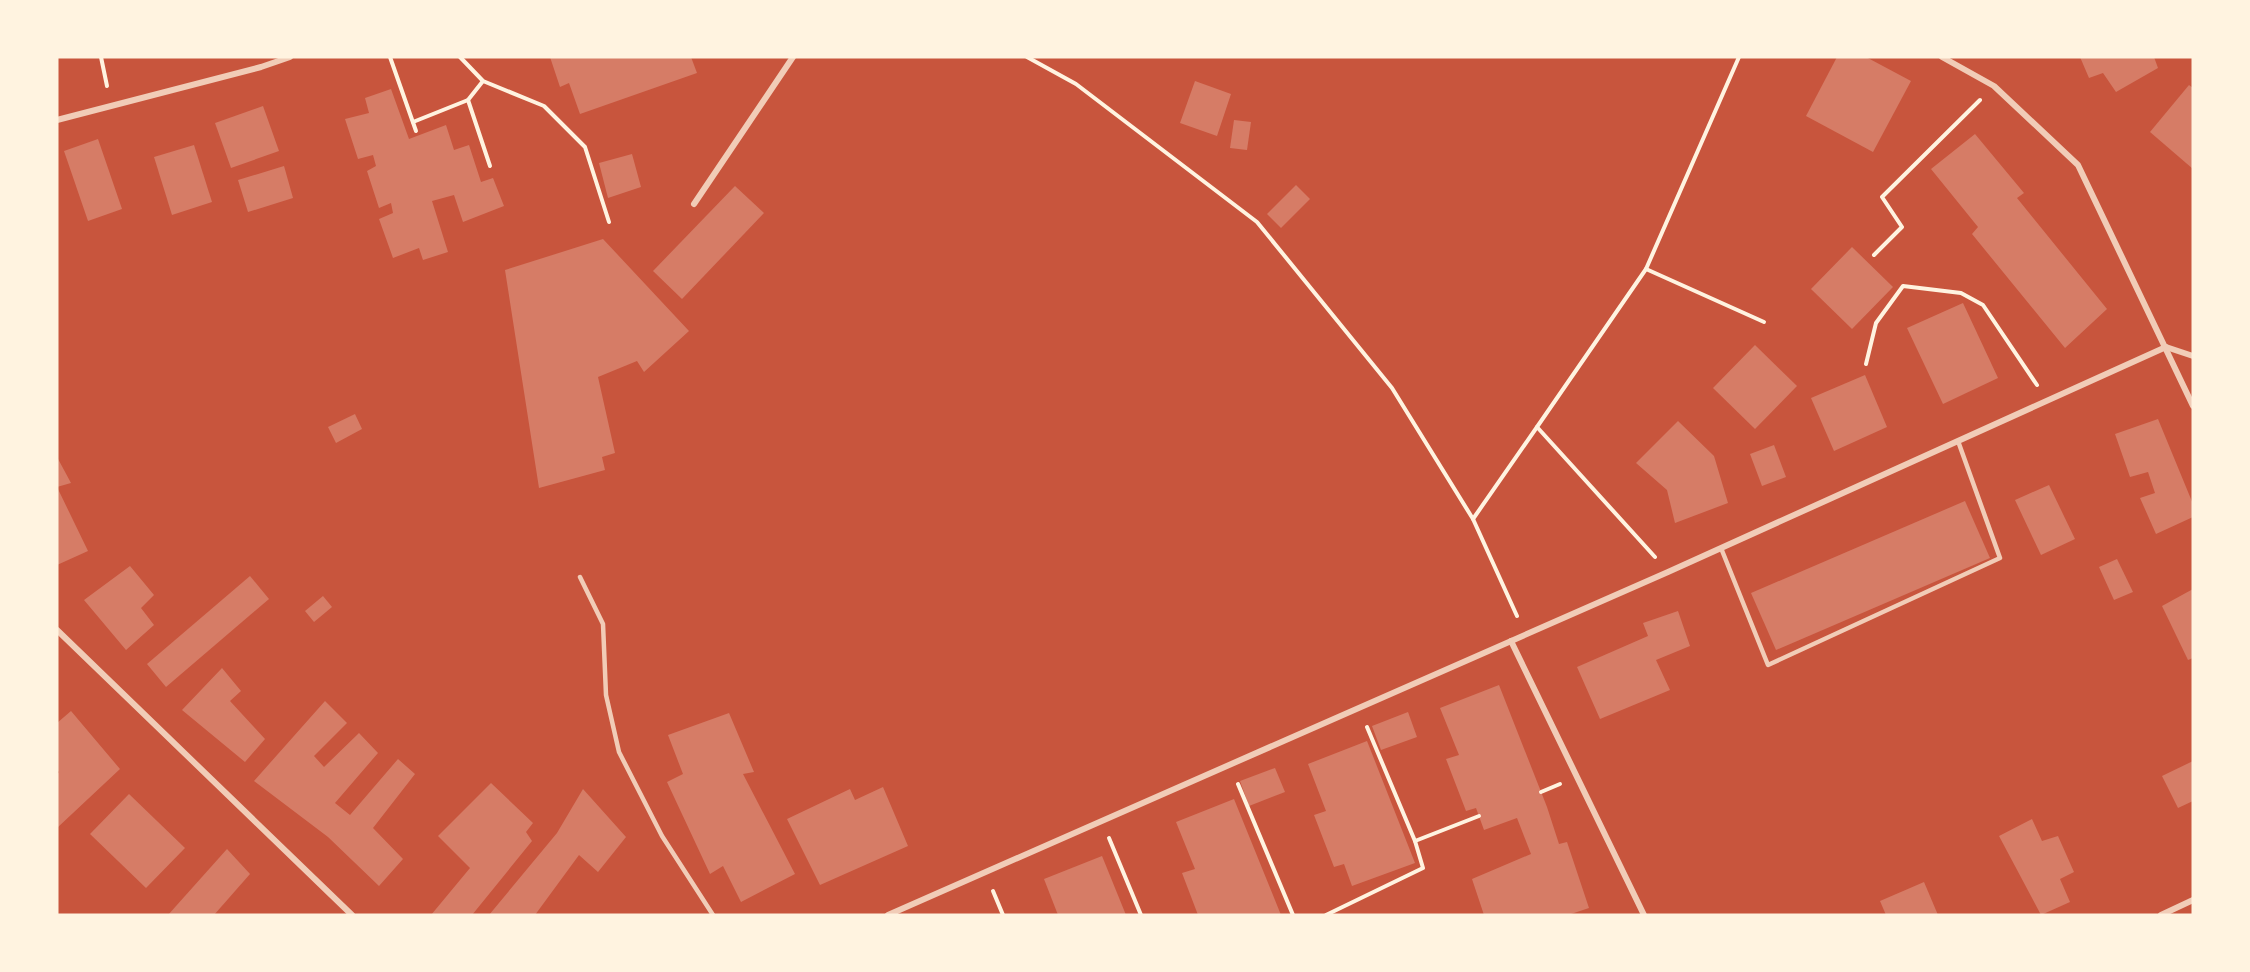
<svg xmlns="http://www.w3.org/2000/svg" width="2250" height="972" font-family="Manrope,sans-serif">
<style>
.building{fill:#d67c66}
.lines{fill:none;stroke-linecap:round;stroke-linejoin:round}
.path{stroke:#fff3e0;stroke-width:4}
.service{stroke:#f1ccb7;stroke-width:4.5}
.minor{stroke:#f1ccb7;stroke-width:6}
</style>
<rect width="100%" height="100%" fill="#c8553d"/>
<g class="building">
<polygon points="550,57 691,57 697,73 580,114 569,83 560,87"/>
<polygon points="1837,57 1866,57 1911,81 1873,152 1806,116"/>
<polygon points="2080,57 2154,57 2158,68 2116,92 2103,73 2089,78"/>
<polygon points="1195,81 1231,94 1217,136 1180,123"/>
<polygon points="2189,85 2193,88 2193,169 2150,132"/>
<polygon points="391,89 409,139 446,125 454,150 469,145 481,182 493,178 504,206 463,222 454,195 432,201 448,252 423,260 419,248 393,258 379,219 393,213 391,203 379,208 367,171 376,166 373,155 358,159 345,119 369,113 365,98"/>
<polygon points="263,106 279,151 231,168 215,123"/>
<polygon points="1234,120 1251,122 1247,150 1230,148"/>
<polygon points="1975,134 2024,193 2017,198 2107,309 2065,348 1972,234 1978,227 1931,169"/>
<polygon points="98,139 122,209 88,221 64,151"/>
<polygon points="194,145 212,202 172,215 154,157"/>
<polygon points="632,154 641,187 608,198 599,163"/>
<polygon points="284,166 293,198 248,212 238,180"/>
<polygon points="1296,185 1310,199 1281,228 1267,214"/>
<polygon points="735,186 764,213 682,299 653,271"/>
<polygon points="603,239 689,331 644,372 637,361 598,377 615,453 602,457 605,470 539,488 505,270"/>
<polygon points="1852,247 1893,287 1852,329 1811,289"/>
<polygon points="1963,303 1998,378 1943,404 1907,328"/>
<polygon points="1755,345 1797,386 1755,429 1713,388"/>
<polygon points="1865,375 1887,427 1834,451 1811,398"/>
<polygon points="355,414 362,429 336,443 328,427"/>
<polygon points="2158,419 2193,504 2193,517 2156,534 2140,498 2155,493 2148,472 2130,477 2115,434"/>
<polygon points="1678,421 1714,456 1728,503 1675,523 1667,490 1636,463"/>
<polygon points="1774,445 1786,477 1762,486 1750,454"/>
<polygon points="57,457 71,483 57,487 88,551 57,565"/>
<polygon points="2049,485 2075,539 2041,555 2015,500"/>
<polygon points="1965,501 1990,558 1776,650 1751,593"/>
<polygon points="2117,559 2133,592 2114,600 2099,567"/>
<polygon points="130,566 154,595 141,608 154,625 126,650 84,600"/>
<polygon points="250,576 269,599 166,687 147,664"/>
<polygon points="2193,589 2193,658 2188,660 2162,606"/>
<polygon points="323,596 332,607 314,622 305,611"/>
<polygon points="1678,611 1690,646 1656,660 1670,690 1600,719 1577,667 1648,636 1643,623"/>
<polygon points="222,668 241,691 230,701 265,739 245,762 182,710"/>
<polygon points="1499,685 1547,807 1559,844 1567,842 1589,908 1568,915 1484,915 1472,879 1531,854 1517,818 1484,830 1476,808 1466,811 1446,759 1459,755 1440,708"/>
<polygon points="325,701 347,723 314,756 324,767 359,733 378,753 335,803 350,815 398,759 415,774 373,828 403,859 379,886 328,837 254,781"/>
<polygon points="71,711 120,769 57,828 57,775 59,772 57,770 57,723"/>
<polygon points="1408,712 1417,737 1381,750 1372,726"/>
<polygon points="729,713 754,772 743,774 795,874 741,902 723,866 710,874 667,782 683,774 668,735"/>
<polygon points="1367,741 1415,863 1352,886 1344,864 1334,867 1314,815 1326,811 1308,764"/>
<polygon points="2193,761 2193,801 2178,808 2162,776"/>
<polygon points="1275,768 1285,792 1249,806 1240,781"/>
<polygon points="491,783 533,823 526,832 532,841 472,915 431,915 470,868 438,836"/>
<polygon points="883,787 908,846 820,885 787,819 850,789 855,800"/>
<polygon points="583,789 626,837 598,872 579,855 535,915 489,915 557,833"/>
<polygon points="129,794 185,848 146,888 90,834"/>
<polygon points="1234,799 1281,915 1198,915 1182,873 1195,869 1176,822"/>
<polygon points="2032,819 2042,841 2058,836 2074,872 2060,879 2070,902 2041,915 1999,836"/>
<polygon points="227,849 250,874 214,915 168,915"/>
<polygon points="1102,856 1126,915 1058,915 1044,879"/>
<polygon points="1924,882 1938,915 1886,915 1880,901"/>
</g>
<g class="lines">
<g class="path">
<polyline points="101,57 107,86"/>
<polyline points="390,57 416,131"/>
<polyline points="460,57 483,81 544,106 585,147 609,222"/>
<polyline points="1027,57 1076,84 1257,222 1392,388 1473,519 1517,616"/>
<polyline points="468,100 490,166"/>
<polyline points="413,122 468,100 483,81"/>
<polyline points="1874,255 1902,227 1882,197 1980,100"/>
<polyline points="1646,269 1764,322"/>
<polyline points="1866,364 1876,323 1903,286 1961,293 1983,305 2037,385"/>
<polyline points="1473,519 1537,427"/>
<polyline points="1655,557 1537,427 1646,269 1739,57"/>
<polyline points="1238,784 1293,915"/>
<polyline points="1541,792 1560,784"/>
<polyline points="1109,838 1141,915"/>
<polyline points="1415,841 1479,816"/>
<polyline points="993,891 1003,915"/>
<polyline points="1326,915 1423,868 1415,841 1367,727"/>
</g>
<g class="service">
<polyline points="1721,548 1768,665 2000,558 1958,441"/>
<polyline points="580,577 603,624 606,695 619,752 662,836 713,915"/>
</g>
<g class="minor">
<polyline points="1942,57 1994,86 2078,165 2193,406"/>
<polyline points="57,120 261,67 290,57"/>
<polyline points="694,204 793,57"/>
<polyline points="2166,347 2193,356"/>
<polyline points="57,630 352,915"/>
<polyline points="1511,641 1644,915"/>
<polyline points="888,915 1668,572 2166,347"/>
<polyline points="2161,915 2193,900"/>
</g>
</g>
<rect width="2250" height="972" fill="none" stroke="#fff3e0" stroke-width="117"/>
</svg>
